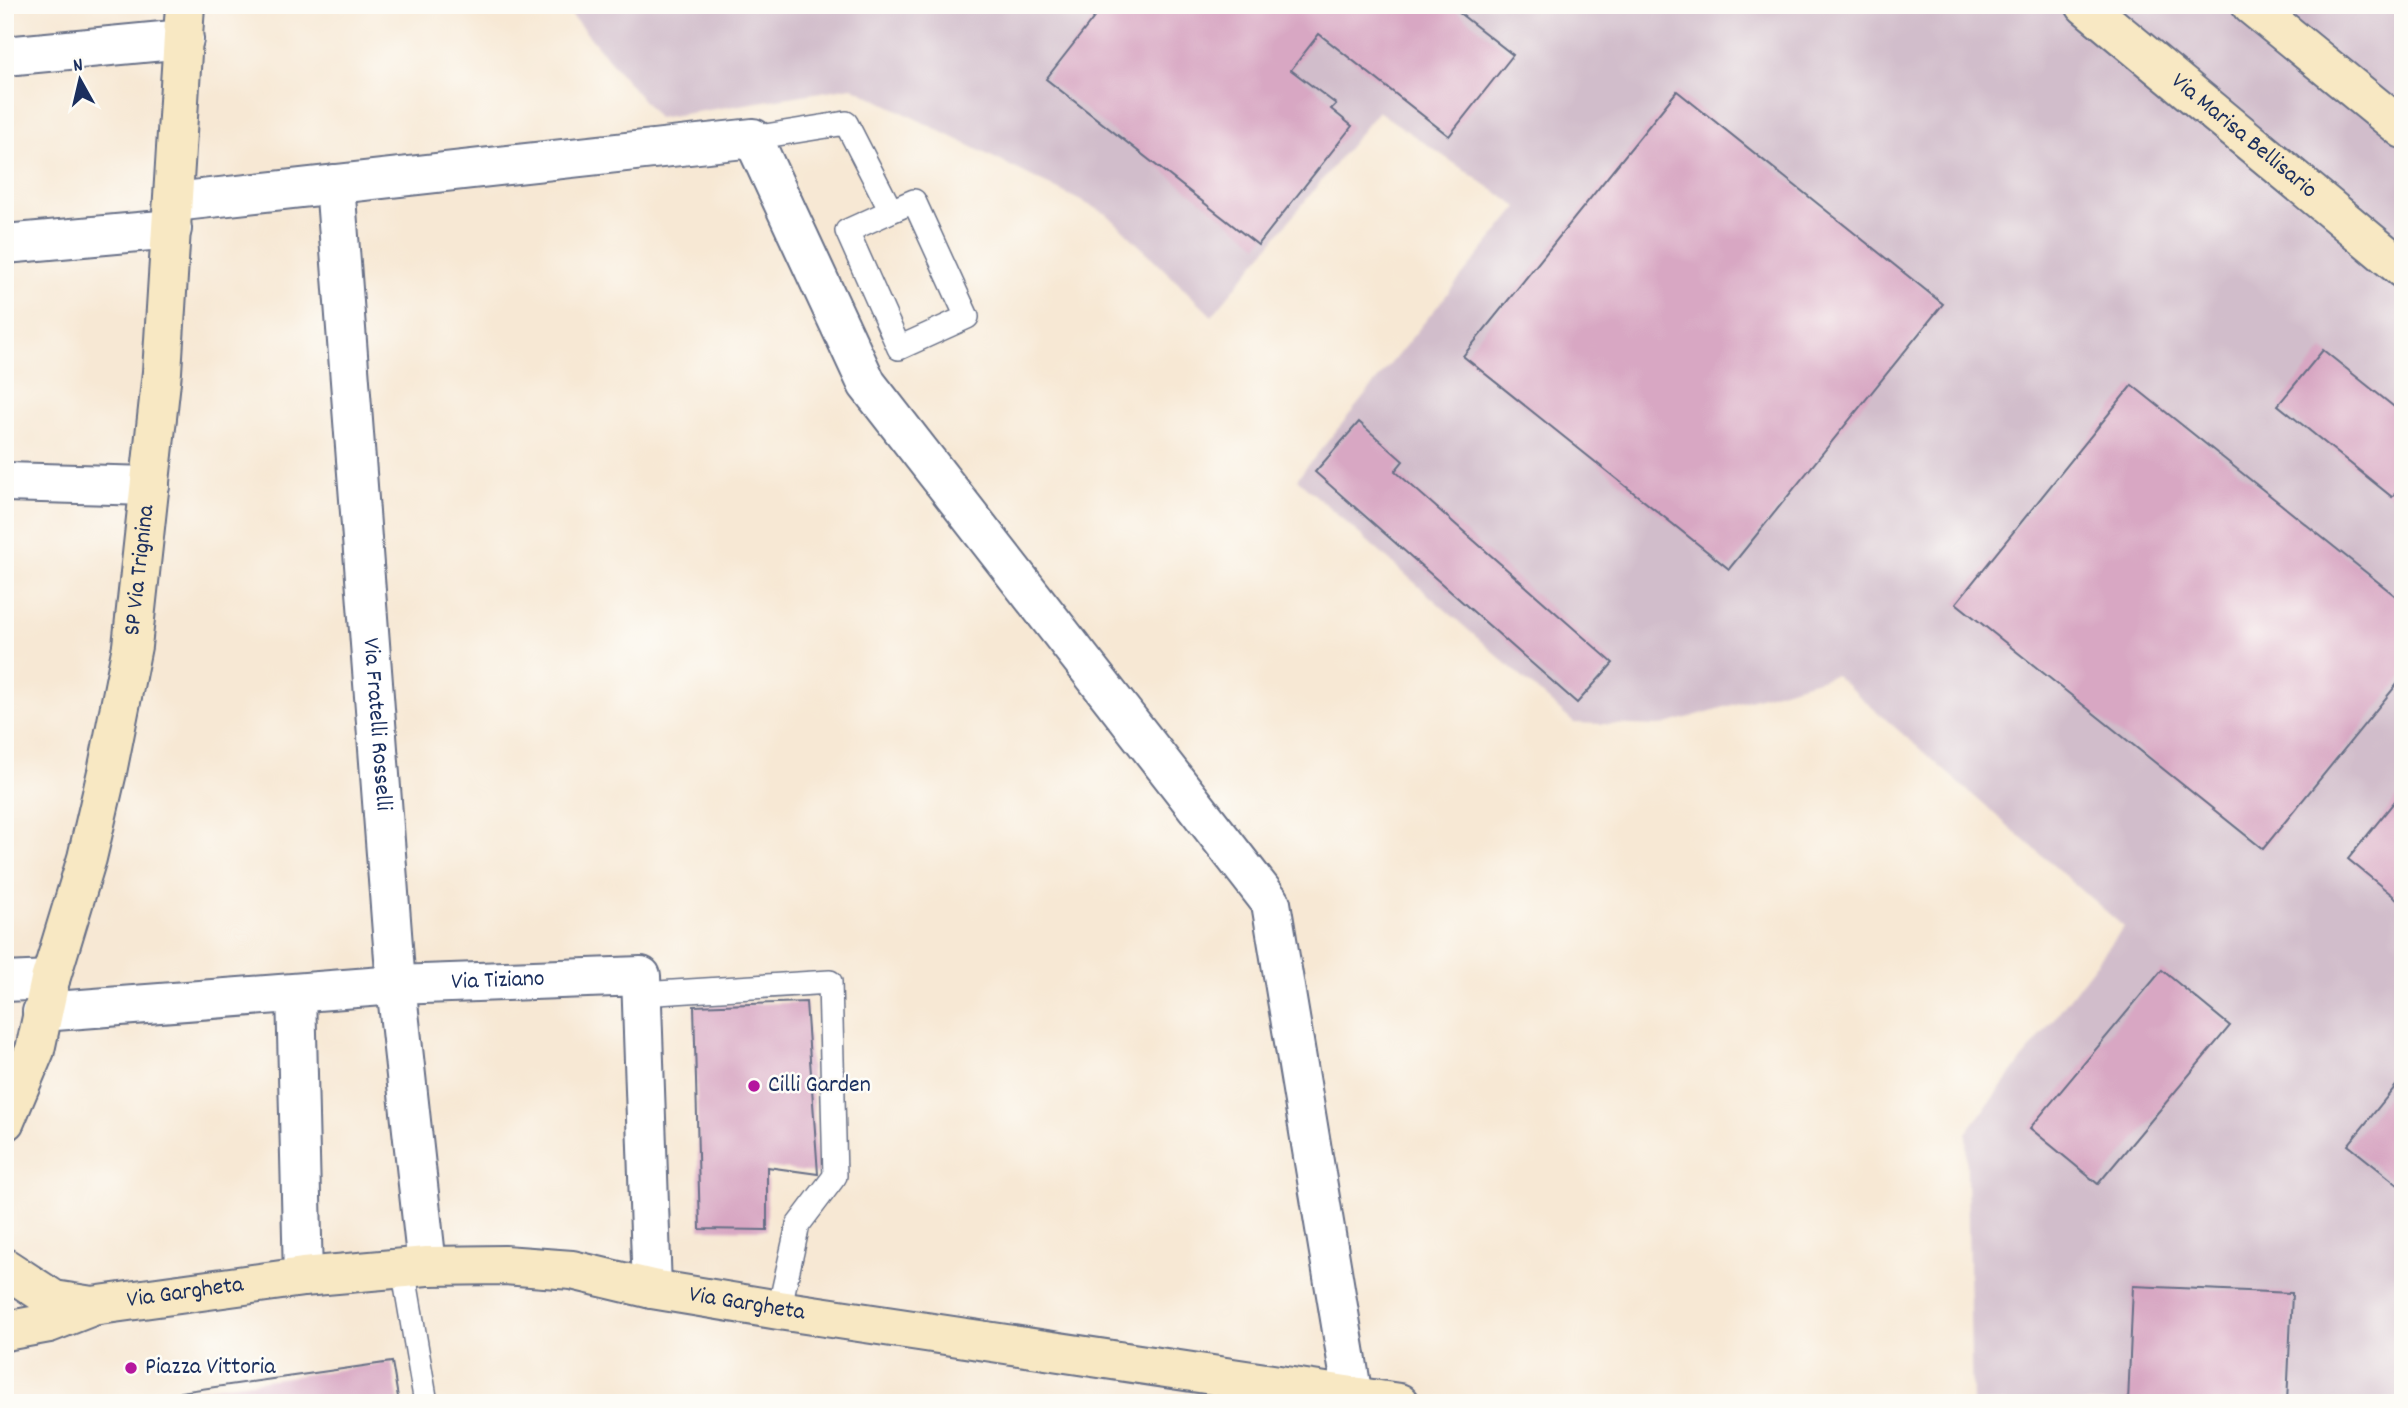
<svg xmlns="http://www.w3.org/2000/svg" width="2408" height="1408" font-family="Dekko,sans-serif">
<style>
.industrial{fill:#d1bdcb}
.building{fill:#d8a7c3}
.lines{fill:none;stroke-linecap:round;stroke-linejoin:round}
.lane-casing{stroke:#687087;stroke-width:26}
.street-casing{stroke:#687087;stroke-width:42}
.secondary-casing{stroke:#687087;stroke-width:42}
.lane{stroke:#fff;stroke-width:23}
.street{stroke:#fff;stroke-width:38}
.secondary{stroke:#f8e8c3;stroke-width:38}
.poi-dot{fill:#b5179e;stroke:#fdfcf7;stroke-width:2.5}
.labels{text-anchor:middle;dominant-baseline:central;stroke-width:5;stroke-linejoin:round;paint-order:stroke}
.street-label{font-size:24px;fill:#1b2f5e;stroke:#fdfcf7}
.poi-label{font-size:24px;fill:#1b2f5e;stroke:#fdfcf7;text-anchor:start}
</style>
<rect width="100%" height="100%" fill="#fdfcf7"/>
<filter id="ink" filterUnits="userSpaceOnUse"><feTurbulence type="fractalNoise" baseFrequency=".0143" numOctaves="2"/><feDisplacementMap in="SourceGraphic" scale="14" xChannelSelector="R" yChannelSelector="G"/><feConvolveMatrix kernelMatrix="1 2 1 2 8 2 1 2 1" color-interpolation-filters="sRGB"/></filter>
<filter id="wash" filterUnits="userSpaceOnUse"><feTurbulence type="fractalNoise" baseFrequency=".00686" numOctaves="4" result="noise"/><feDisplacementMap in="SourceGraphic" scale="28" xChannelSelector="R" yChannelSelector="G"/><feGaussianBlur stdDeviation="1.57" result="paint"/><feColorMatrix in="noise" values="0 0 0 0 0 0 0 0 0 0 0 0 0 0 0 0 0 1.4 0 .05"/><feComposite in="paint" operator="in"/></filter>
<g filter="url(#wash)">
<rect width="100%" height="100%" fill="#f7e8d4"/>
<polygon class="industrial" points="563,5 2403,5 2403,1403 1972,1403 1966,1133 2124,927 1835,675 1659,726 1574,723 1297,479 1518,207 1378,111 1212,316 1107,214 852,87 658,118"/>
<g id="blocks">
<g class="building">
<polygon points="1104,5 1449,5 1513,55 1449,136 1319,34 1291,70 1336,104 1331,109 1352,126 1258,245 1046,79"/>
<polygon points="1677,91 1943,304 1729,569 1463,356"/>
<polygon points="2323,350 2403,414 2403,484 2392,497 2278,405"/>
<polygon points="2132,385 2403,602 2403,677 2263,849 1956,603"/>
<polygon points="1359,422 1403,461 1395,471 1613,663 1577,703 1315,472"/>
<polygon points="2403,791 2403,904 2348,859"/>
<polygon points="2162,970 2230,1026 2098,1184 2030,1128"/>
<polygon points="806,1002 818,1174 767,1167 767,1230 700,1229 694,1006"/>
<polygon points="2403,1077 2403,1189 2348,1145"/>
<polygon points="2133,1286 2292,1293 2287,1403 2128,1403"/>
<polygon points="392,1362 399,1403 182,1403 180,1392"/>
</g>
</g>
</g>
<g filter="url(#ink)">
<use href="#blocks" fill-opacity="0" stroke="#687087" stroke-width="2"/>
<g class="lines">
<defs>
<g id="lane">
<polyline points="753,138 846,123 891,211 847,231 899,348 967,317 914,201 891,211"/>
<polyline points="642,994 830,982 835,1176 798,1225 779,1310"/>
<polyline points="403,1268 426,1403"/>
</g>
<g id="street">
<polyline points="5,56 184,39"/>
<path id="s1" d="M 335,184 L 396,985 L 427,1266"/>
<polyline points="174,202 753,138 867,384 1271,903 1353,1397"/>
<polyline points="5,244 172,229"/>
<polyline points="5,482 150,486"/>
<polyline points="5,982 50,980"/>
<polyline points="296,993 303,1277"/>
<path id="s2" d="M 42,1012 L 396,985 L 641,976 L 652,1289"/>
</g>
<g id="secondary">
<path id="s3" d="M 2085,5 L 2403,269"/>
<polyline points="2251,5 2403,129"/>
<path id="s4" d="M 5,1121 L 35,1050 L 50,980 L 87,858 L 107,772 L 132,646 L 162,372 L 185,5"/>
<path id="s5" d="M 5,1268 L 54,1300 L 92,1306 L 303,1277 L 427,1266 L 504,1265 L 572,1270 L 652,1289 L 779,1310 L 1399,1403"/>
<polyline points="5,1331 49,1323 90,1307"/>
</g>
</defs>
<use href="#lane" class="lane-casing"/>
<use href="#street" class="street-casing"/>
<use href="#secondary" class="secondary-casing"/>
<use href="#lane" class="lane"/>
<use href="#street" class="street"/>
<use href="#secondary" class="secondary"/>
</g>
</g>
<g class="poi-dot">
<circle cx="754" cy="1086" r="7"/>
<circle cx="131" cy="1368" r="7"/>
</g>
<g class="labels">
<g class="street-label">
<text stroke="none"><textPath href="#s3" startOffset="206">Via Marisa Bellisario</textPath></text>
<text stroke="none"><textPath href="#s4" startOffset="569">SP Via Trignina</textPath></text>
<text stroke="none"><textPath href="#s1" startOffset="542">Via Fratelli Rosselli</textPath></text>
<text stroke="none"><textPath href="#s2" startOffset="457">Via Tiziano</textPath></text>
<text stroke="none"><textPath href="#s5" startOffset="191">Via Gargheta</textPath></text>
<text stroke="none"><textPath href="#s5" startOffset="758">Via Gargheta</textPath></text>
</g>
<g class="poi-label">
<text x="768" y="1086">Cilli Garden</text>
<text x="145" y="1368">Piazza Vittoria</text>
</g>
</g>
<rect width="2408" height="1408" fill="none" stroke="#fdfcf7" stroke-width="28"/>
<g transform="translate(80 80) rotate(352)" stroke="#fdfcf7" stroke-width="5" paint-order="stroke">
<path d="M0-5L12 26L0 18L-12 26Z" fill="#1b2f5e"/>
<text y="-10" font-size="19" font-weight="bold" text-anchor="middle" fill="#1b2f5e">N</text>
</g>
</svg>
